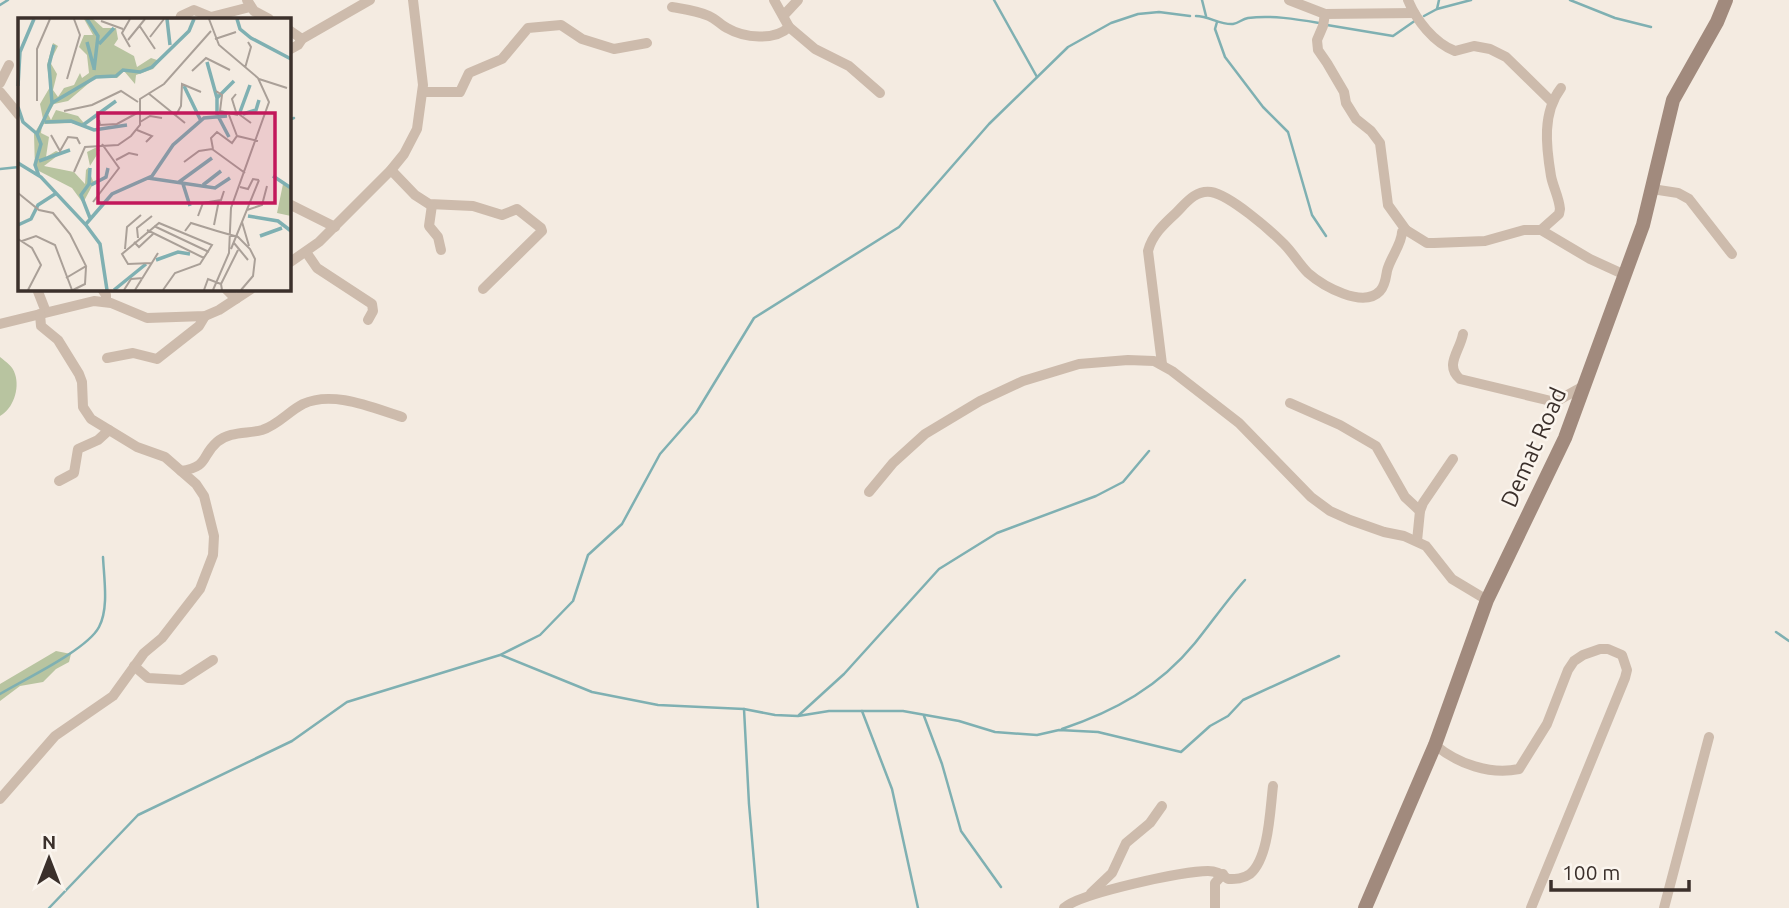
<svg xmlns="http://www.w3.org/2000/svg" width="1789" height="908" font-family="Ubuntu,sans-serif">
<style>
.green{fill:#b8c4a0}
.lines{fill:none;stroke-linecap:round;stroke-linejoin:round}
.stream{stroke:#7fb0b2;stroke-width:2.5}
.street{stroke:#cdbbac;stroke-width:10}
.secondary{stroke:#a18a7d;stroke-width:14}
.labels{text-anchor:middle;dominant-baseline:central;stroke-width:5;stroke-linejoin:round;paint-order:stroke}
.street-label{font-size:23px;fill:#3b302b;stroke:#fbf5ee}
.inset-river{fill:none;stroke:#7fb0b2;stroke-width:3.5}
.inset-road{fill:none;stroke:#aaa098;stroke-width:2}
.view{fill:#c2185b;fill-opacity:0.15;stroke:#c2185b;stroke-width:3.5}
.inset-edge{fill:none;stroke:#3b302b;stroke-width:3.5}
</style>
<rect width="100%" height="100%" fill="#f4ebe1"/>
<g class="green">
<path d="M 0,357 C 6,362 13,366 15,374 C 20,389 13,409 0,416 Z"/>
<polygon points="56,651 71,654 69,662 56,669 43,682 20,686 0,701 0,684"/>
</g>
<g class="lines">
<g class="stream">
<polyline points="994,0 1037,77"/>
<polyline points="1202,0 1206,16"/>
<polyline points="1570,0 1615,18 1651,27"/>
<polyline points="0,5 8,0"/>
<polyline points="1437,9 1471,0"/>
<path d="M 1196,16 C 1209,16 1220,25 1233,24 C 1239,23 1242,19 1248,18 C 1271,15 1296,19 1319,23"/>
<polyline points="1424,16 1437,9 1439,0"/>
<polyline points="1217,22 1215,29 1225,57 1263,107 1288,132 1312,215 1326,236"/>
<polyline points="1327,25 1393,36 1416,20"/>
<polyline points="289,120 294,118"/>
<polyline points="0,169 19,167"/>
<polyline points="1776,632 1789,641"/>
<polyline points="501,655 592,692 658,705 744,709 775,715 798,716 829,711 903,711 959,721 995,732 1037,735 1059,730 1098,732 1181,752 1210,726 1228,716 1243,700 1339,656"/>
<path d="M 0,694 C 23,680 87,650 99,627 C 109,608 104,579 103,557"/>
<polyline points="744,709 749,804 758,908"/>
<polyline points="862,711 892,789 918,908"/>
<polyline points="799,715 844,674 939,569 997,533 1096,496 1123,482 1149,451"/>
<polyline points="924,716 942,764 961,831 1001,887"/>
<path d="M 1062,729 C 1115,711 1159,687 1195,643 C 1212,622 1227,600 1245,580"/>
<polyline points="49,908 138,815 292,741 347,702 500,655 540,635 573,601 588,555 622,524 660,454 696,413 754,318 899,227 989,124 1068,47 1111,23 1138,14 1159,12 1190,16"/>
</g>
<g class="street">
<polyline points="247,0 254,11 269,19"/>
<polyline points="774,0 789,27 815,49 849,66 880,93"/>
<polyline points="1289,0 1325,14 1414,13"/>
<path d="M 1408,0 C 1416,20 1434,43 1455,51 L 1474,46 L 1490,49 L 1506,57 L 1551,101"/>
<path d="M 672,7 C 684,9 698,11 709,16 C 716,19 721,25 727,28 C 744,38 775,41 789,27"/>
<polyline points="1325,14 1323,26 1317,40 1318,50 1327,63 1344,92 1346,103 1356,119 1371,131 1380,143 1388,205 1406,230"/>
<polyline points="784,15 798,0"/>
<polyline points="180,19 181,16 194,10 211,17 250,7"/>
<polyline points="289,30 302,39"/>
<polyline points="289,50 298,45 302,39 370,0"/>
<polyline points="0,83 9,65"/>
<polyline points="0,92 19,115"/>
<polyline points="423,92 460,92 469,73 502,59 528,28 561,25 582,39 614,49 647,43"/>
<polyline points="391,170 415,195 429,204 473,206 502,215 517,209 541,228 542,231 483,289"/>
<polyline points="1652,189 1678,193 1689,199 1732,254"/>
<polyline points="289,204 335,227"/>
<polyline points="432,205 429,226 438,237 441,250"/>
<path d="M 1541,230 L 1559,214 L 1560,209 C 1559,197 1553,187 1551,176 C 1546,146 1542,113 1561,88"/>
<polyline points="306,252 317,268 372,304 373,311 368,320"/>
<polyline points="289,263 319,242 391,170 404,154 417,129 423,85 413,0"/>
<polyline points="37,289 46,312"/>
<polyline points="102,289 106,295 106,302"/>
<polyline points="226,289 236,299"/>
<polyline points="0,324 94,301 111,303 147,318 205,316 219,310 251,289"/>
<path d="M 1463,334 C 1460,351 1444,365 1460,379 L 1555,402 L 1584,386"/>
<polyline points="107,358 133,353 157,359 199,326 205,316"/>
<path d="M 1162,364 L 1148,251 C 1152,235 1164,224 1176,213 C 1186,203 1195,190 1211,192 C 1230,195 1270,230 1284,244 C 1293,253 1299,264 1308,273 C 1323,286 1363,309 1380,291 C 1385,286 1386,277 1387,271 C 1390,258 1402,244 1402,232 L 1406,230 L 1427,243 L 1434,243 L 1485,241 L 1524,230 L 1541,230 L 1590,259 L 1625,275"/>
<polyline points="1290,403 1340,425 1376,446 1405,497 1420,511"/>
<path d="M 181,471 C 210,466 200,457 217,442 C 230,431 247,434 262,430 C 278,425 289,411 303,404 C 333,390 373,408 402,417"/>
<polyline points="59,481 74,473 78,449 98,440 109,430"/>
<polyline points="869,492 893,463 925,434 980,401 1023,381 1079,364 1128,360 1154,361 1172,371 1239,423 1311,497 1330,511 1350,520 1384,532 1404,536 1426,546 1452,579 1487,600"/>
<polyline points="1417,541 1420,511 1423,503 1453,459"/>
<polyline points="134,666 148,678 182,680 213,660"/>
<path d="M 1435,745 C 1458,764 1490,775 1519,769 L 1547,724 L 1568,670 L 1574,661 L 1583,655 L 1600,649 L 1608,649 L 1622,655 L 1627,670 L 1625,678 L 1531,908"/>
<polyline points="0,799 55,736 113,696 144,653 162,638 200,589 213,555 214,536 204,496 196,484 165,457 137,447 91,419 83,407 82,382 79,374 58,340 41,326 40,314"/>
<polyline points="1091,893 1112,873 1126,843 1150,823 1162,806"/>
<path d="M 1064,908 C 1080,893 1184,871 1208,871 C 1216,871 1222,874 1228,879 C 1236,879 1243,879 1250,874 C 1269,858 1270,810 1273,786"/>
<polyline points="1215,908 1215,883 1223,874"/>
<polyline points="1664,908 1709,737"/>
</g>
<polyline class="secondary" points="1365,908 1435,745 1487,600 1565,438 1643,225 1673,100 1717,22 1726,0"/>
</g>
<g class="labels">
<g class="street-label">
<text transform="translate(1533 447) rotate(-66)">Demat Road</text>
</g>
</g>
<g transform="translate(18 18)">
<rect width="273" height="273" fill="#f4ebe1"/>
<path d="M 66,1 L 75,1 L 85,10 L 98,10 L 100,21 L 96,27 L 116,38 L 119,49 L 133,40 L 142,43 L 135,51 L 118,57 L 117,66 L 106,53 L 99,60 L 78,59 L 50,83 L 36,86 L 30,96 L 33,102 L 38,92 L 60,98 L 70,110 L 54,105 L 24,106 L 23,115 L 31,119 L 28,139 L 38,133 L 43,135 L 26,148 L 56,154 L 67,166 L 68,152 L 72,148 L 69,134 L 79,129 L 82,132 L 70,151 L 75,163 L 87,161 L 74,168 L 65,185 L 54,170 L 17,151 L 16,116 L 25,101 L 22,86 L 32,69 L 29,47 L 35,25 L 40,28 L 32,44 L 39,56 L 35,72 L 40,79 L 46,70 L 56,67 L 62,55 L 64,60 L 71,55 L 69,37 L 61,29 L 66,17 L 75,17 ZM 265,166 L 273,171 L 273,198 L 259,195 Z" fill="#b8c4a0"/>
<path class="inset-river" d="M 69,1 L 80,18 L 76,52M 149,1 L 152,27M 219,1 L 222,11 L 233,20 L 273,41M 69,24 L 76,50M 81,26 L 96,10M 189,44 L 199,80M 0,68 L 2,34 L 16,1M 166,68 L 183,103M 34,85 L 31,47 L 36,27M 0,89 L 5,104 L 18,115M 222,94 L 232,67M 225,96 L 238,92 L 241,82M 199,97 L 199,80 L 216,63M 200,98 L 211,119M 27,104 L 53,103 L 76,112 L 109,107M 65,107 L 98,83M 21,143 L 52,132M 0,145 L 23,159 L 68,207 L 82,226 L 89,272M 72,150 L 71,166 L 63,177 L 72,200M 21,158 L 17,147 L 23,126 L 19,116 L 34,85 L 78,59 L 98,58 L 105,52 L 122,54 L 134,49 L 171,13 L 176,1M 255,158 L 273,170M 130,160 L 197,170 L 212,160M 161,164 L 194,140M 165,166 L 172,188M 73,167 L 88,159 L 90,150M 185,167 L 203,153M 230,198 L 260,203 L 273,213M 68,206 L 94,176 L 134,158 L 155,127 L 186,100 L 209,98M 0,207 L 13,201 L 20,187 L 37,176M 242,218 L 264,210M 138,242 L 160,234 L 172,236M 96,272 L 128,246"/>
<path class="inset-road" d="M 191,1 L 201,27 L 240,60 L 251,84 L 213,190 L 211,235 L 195,272M 83,3 L 105,11M 121,7 L 137,31M 132,19 L 146,1M 197,21 L 218,14M 110,22 L 127,1M 112,29 L 104,15 L 112,1M 227,50 L 233,29 L 230,24M 174,53 L 188,40 L 212,52M 49,61 L 62,17 L 56,1M 241,61 L 269,70M 198,73 L 204,77 L 202,93 L 220,97M 130,75 L 167,105M 218,76 L 214,81 L 218,94 L 233,105M 19,83 L 19,31 L 32,1M 46,93 L 74,87 L 103,73 L 120,84M 158,97 L 163,88 L 164,66 L 183,74M 211,97 L 219,118M 81,102 L 82,107 L 99,106 L 121,94M 122,104 L 132,98 L 144,100M 119,112 L 134,118 L 128,124M 33,117 L 42,133 L 50,119 L 59,120 L 62,126M 195,131 L 193,120 L 199,114 L 214,125 L 219,118 L 240,123M 98,142 L 111,135 L 120,137M 166,144 L 181,133 L 194,131 L 227,155M 56,154 L 67,129 L 100,127 L 113,118 L 122,107 L 122,81 L 146,66 L 193,13M 222,169 L 230,171 L 235,161 L 241,162M 0,175 L 21,192 L 35,195 L 52,216 L 68,248 L 48,260M 75,184 L 101,150 L 84,126M 229,192 L 244,187 L 249,168M 180,198 L 185,185 L 203,182 L 206,173M 224,204 L 231,228M 196,207 L 201,182M 136,208 L 191,234M 129,212 L 186,240M 167,213 L 173,205 L 199,213 L 220,219 L 232,231 L 237,241 L 235,258 L 223,272M 120,220 L 119,210 L 134,198M 0,221 L 14,230 L 23,247 L 10,272M 4,223 L 18,218 L 37,227 L 54,272M 116,224 L 121,229 L 135,216M 216,225 L 230,242M 107,231 L 109,209 L 123,197M 213,231 L 241,162M 134,245 L 110,246 L 104,236 L 141,205 L 194,227 L 182,246 L 157,255 L 145,272M 203,266 L 220,232M 55,272 L 67,266 L 68,249M 106,272 L 113,261 L 125,260M 117,272 L 140,235M 186,272 L 190,261 L 203,266 L 204,272"/>
<path class="view" d="M 80,95 L 257,95 L 257,185 L 80,185 Z"/>
<rect width="273" height="273" class="inset-edge"/>
</g>
<g transform="translate(49 859)" stroke="#fbf5ee" stroke-width="5" paint-order="stroke">
<path d="M0-5L12 26L0 18L-12 26Z" fill="#3b302b"/>
<text y="-10" font-size="19" font-weight="bold" text-anchor="middle" fill="#3b302b">N</text>
</g>
<path d="M1551 880v10h138v-10" fill="none" stroke="#3b302b" stroke-width="3.5"/>
<text x="1562" y="880" font-size="21" fill="#3b302b" stroke="#fbf5ee" stroke-width="5" paint-order="stroke">100 m</text>
</svg>
